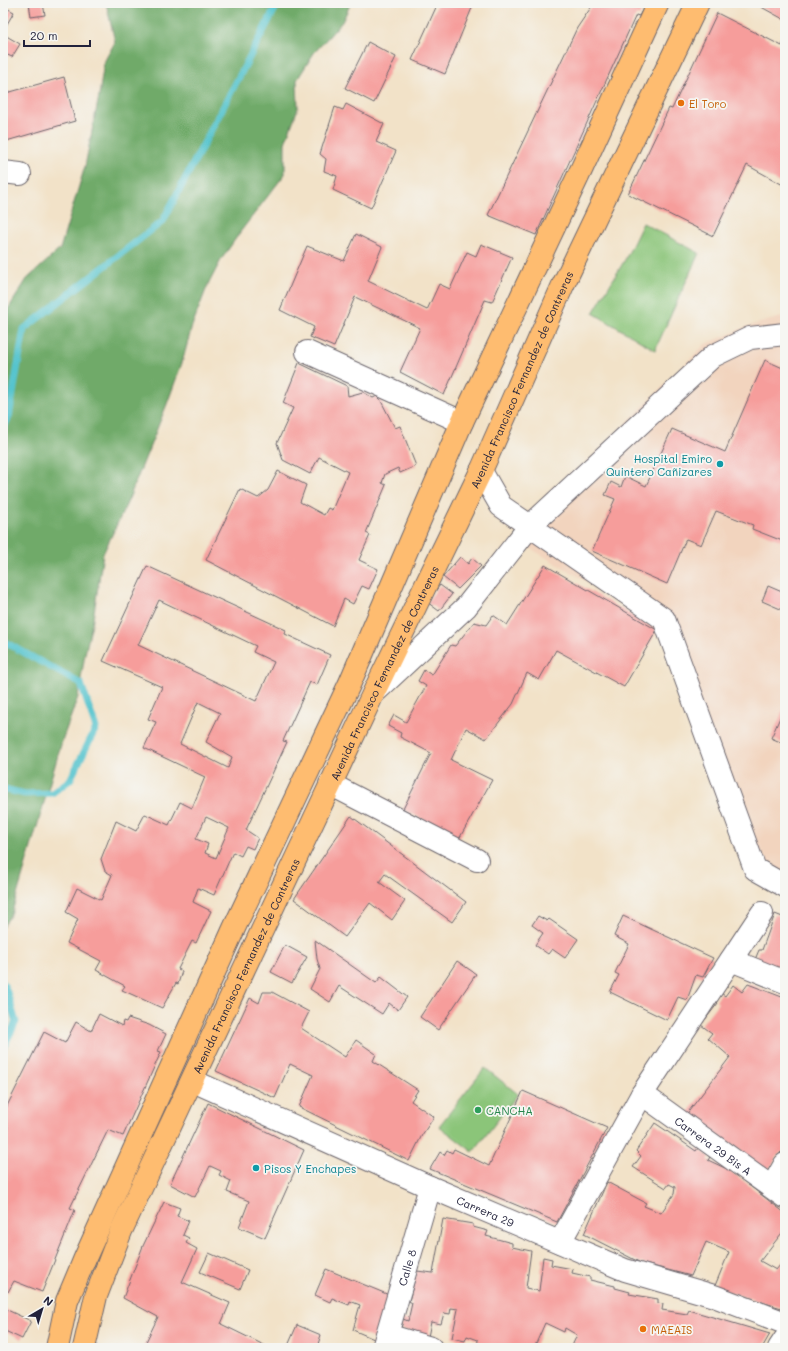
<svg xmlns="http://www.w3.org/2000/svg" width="788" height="1351" font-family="Mali,sans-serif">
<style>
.built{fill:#f2d4be}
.green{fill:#8bc579;stroke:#56745a}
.forest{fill:#70aa69;stroke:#496652}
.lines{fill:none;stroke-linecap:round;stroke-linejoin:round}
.stream{stroke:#57c4ce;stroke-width:7}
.building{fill:#f69d9b;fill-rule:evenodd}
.minor-casing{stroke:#6b656c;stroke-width:24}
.major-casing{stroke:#6b656c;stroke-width:24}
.minor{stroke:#fff;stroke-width:22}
.major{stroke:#febc70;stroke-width:22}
.food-dot{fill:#e8710a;stroke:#f6f6f2;stroke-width:1.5}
.culture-dot{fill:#0f9aa8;stroke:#f6f6f2;stroke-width:1.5}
.leisure-dot{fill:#2e9e5b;stroke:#f6f6f2;stroke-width:1.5}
.labels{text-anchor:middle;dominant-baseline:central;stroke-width:3.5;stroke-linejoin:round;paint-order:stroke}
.food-label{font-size:11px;fill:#c56008;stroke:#f6f6f2;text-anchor:start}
.street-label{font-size:11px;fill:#22223b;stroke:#f6f6f2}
.culture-label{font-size:11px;fill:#0d838f;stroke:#f6f6f2;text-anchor:end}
.leisure-label{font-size:11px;fill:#27864d;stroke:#f6f6f2;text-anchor:start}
</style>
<rect width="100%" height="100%" fill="#f6f6f2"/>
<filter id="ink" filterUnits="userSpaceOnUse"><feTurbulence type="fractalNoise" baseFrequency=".025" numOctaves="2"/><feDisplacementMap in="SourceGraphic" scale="8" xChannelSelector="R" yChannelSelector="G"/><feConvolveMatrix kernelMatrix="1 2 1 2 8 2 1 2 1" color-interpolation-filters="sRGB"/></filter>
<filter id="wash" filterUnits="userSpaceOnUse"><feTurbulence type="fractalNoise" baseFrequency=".012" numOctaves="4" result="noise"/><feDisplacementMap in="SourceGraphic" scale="16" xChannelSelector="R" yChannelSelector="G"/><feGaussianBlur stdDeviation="0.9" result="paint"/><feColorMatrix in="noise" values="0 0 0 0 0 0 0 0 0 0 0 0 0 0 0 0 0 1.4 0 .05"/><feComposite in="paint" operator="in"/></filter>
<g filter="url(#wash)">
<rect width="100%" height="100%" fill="#f2e2c8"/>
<polygon class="built" points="785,316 785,873 760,864 658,623 528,547 530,520 704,345 745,327"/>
<g class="green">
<polygon points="643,223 699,253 655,350 593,313 626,258"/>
<polygon points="485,1068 518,1094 473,1152 439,1126"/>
</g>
<polygon class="forest" points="106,3 351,3 342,22 314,53 297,80 298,108 285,143 285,174 241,231 221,260 207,287 192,326 182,363 167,404 128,501 103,554 93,619 85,654 78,697 63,738 12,912 3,927 3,317 27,279 60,249 85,166 99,96 104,62 115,42"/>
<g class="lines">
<g class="stream">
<polyline points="3,429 9,417 24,329 163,221 278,3"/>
<polyline points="3,641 81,684 96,728 70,780 52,793 25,794 3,789"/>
<polyline points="3,984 6,989 16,1022 3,1048"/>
</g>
</g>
<g id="blocks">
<g class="building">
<polygon points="3,3 6,3 4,7 14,12 3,31"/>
<polygon points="29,3 43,3 45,15 31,17"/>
<polygon points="438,3 474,3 445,74 412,60"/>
<polygon points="594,3 607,3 615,5 616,3 646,3 639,16 636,15 536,235 488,215 577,28"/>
<polygon points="754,3 785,3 785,20"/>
<polygon points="717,13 782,46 785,39 785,186 747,165 713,236 628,194 669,108 672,109"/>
<polygon points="3,34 20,44 12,57 3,53"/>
<polygon points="368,42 396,57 374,103 345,88"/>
<polygon points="64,77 75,121 3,142 3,94"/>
<polygon points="346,104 384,124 376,142 396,151 371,208 333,190 337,176 324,171 326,159 320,154 335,107 343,110"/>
<polygon points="356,234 382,247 368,281 427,310 439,284 450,289 467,252 476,256 481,244 512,257 492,302 485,300 444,395 400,372 420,328 355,297 334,347 310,337 314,327 280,310 307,246 344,261"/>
<polygon points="765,360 785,369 785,542 752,529 753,525 716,511 701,545 686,539 667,584 592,551 615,499 605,495 611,482 621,487 625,476 646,486 672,429 725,452"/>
<polygon points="299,363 347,386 348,396 363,392 373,398 377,396 380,399 395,428 400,426 416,466 400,473 398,468 385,474 382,483 386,485 366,533 370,535 359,560 378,569 369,589 362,586 353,604 344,599 333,626 206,560 240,489 258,498 268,490 278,471 306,485 300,502 324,515 328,508 332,510 348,472 319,457 310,474 283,460 277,443 293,408 283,403"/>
<polygon points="460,557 468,564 472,558 481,566 458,589 443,577"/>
<polygon points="545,565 657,630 624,687 556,650 539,680 527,673 513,704 486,739 466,728 451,760 492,780 459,839 403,809 431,753 400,737 401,733 388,726 394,715 406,722 426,686 418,681 424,670 432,675 451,645 455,646 474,622 486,625 493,615 507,625"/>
<path d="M 147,566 L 286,630 L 285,634 L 330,655 L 317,685 L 310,682 L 283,741 L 287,742 L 246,830 L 258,838 L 253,849 L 246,846 L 241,856 L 233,852 L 214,895 L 198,888 L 193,902 L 211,911 L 196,943 L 192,941 L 178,969 L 182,971 L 178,984 L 176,983 L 162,1008 L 122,990 L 125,986 L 96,970 L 101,961 L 67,943 L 78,919 L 66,912 L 77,888 L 101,900 L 112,875 L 105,871 L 101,859 L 116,821 L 136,831 L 145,814 L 169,825 L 180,802 L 192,808 L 205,777 L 144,748 L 156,722 L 148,719 L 162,687 L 103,661 ZM 159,600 L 256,646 L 253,652 L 274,662 L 256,701 L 138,645 ZM 198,702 L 220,713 L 206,742 L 232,757 L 228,768 L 180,744 ZM 206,817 L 229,828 L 216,858 L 205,853 L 208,844 L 196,839 Z"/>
<polygon points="785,583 785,611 762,601 768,586 782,592"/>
<polygon points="440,585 452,594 439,611 427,602"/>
<polygon points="785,706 785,744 771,738"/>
<polygon points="351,816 466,902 452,922 385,874 379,882 405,901 392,920 370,903 345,937 294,899"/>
<polygon points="775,914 785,918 785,974 754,962 759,950 762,950"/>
<polygon points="538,916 547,921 549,919 578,939 565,958 552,949 548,954 535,945 543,933 532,925"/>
<polygon points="623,916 713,958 703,977 696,975 687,1000 678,997 667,1020 610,992 619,975 615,973 629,944 614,936"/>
<polygon points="315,940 376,983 381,977 407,997 398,1010 389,1003 382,1014 339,986 330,1002 310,989 320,969 317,959"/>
<polygon points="285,945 307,957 292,983 271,972"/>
<polygon points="457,961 476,974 438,1030 420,1017"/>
<polygon points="748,984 782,997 785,1000 785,1154 781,1152 767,1172 735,1147 686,1115 730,1057 708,1038 712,1033 701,1025 718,1003 716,1001 721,993 725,996 733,985 742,992"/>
<polygon points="263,992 272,992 309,1012 301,1028 345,1057 356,1040 376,1054 373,1061 418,1090 411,1101 434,1117 422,1135 409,1161 299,1107 313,1075 290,1064 275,1098 216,1071 250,998 259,1003"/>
<polygon points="99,1014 122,1026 123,1021 126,1022 128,1018 149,1025 166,1034 158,1051 161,1052 123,1136 108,1130 70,1208 75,1210 42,1292 14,1281 8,1292 3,1289 3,1151 7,1143 3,1141 3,1138 8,1127 3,1123 3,1114 44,1032 65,1043 76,1022 91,1031"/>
<polygon points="523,1091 607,1128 557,1222 430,1169 440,1152 444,1155 447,1150 452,1153 454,1149 489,1166"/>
<polygon points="208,1103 304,1150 265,1238 239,1227 249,1201 227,1192 231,1181 219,1175 221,1171 210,1166 195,1197 170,1184"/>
<polygon points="655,1123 696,1151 698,1148 710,1157 708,1160 729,1170 785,1213 785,1229 760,1261 776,1270 785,1259 785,1309 714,1288 729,1252 706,1242 691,1276 641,1263 584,1234 607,1182 646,1203 644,1206 661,1213 674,1194 675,1187 669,1184 666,1188 633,1167 641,1156 636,1151"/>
<polygon points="164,1202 180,1208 177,1216 189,1221 183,1235 189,1238 186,1243 197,1249 182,1282 230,1303 221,1324 270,1348 143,1348 158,1317 123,1298 143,1246"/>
<polygon points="443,1219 473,1224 473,1227 488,1231 486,1236 512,1243 512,1247 531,1251 526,1288 539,1291 543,1257 552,1259 551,1265 573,1269 572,1273 590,1277 590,1280 615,1286 615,1288 630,1292 629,1294 658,1299 658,1303 663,1304 662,1310 687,1314 689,1310 770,1334 762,1348 571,1348 577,1335 565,1328 564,1332 545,1323 534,1348 477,1348 478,1340 467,1336 465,1341 452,1338 458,1309 451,1308 450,1314 444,1313 441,1324 431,1322 428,1337 401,1329 403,1319 408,1321 412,1303 409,1301 417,1271 433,1273"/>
<polygon points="209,1253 248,1270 240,1289 200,1272"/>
<polygon points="326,1269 389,1295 374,1339 353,1330 360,1305 350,1301 349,1305 332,1298 330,1302 315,1295"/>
<polygon points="3,1308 31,1321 22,1339 3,1330"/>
<polygon points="297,1325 321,1335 318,1344 328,1348 287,1348"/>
</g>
</g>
</g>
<g filter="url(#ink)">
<use href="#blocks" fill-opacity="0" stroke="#6b656c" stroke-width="1"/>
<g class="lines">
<defs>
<g id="minor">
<polyline points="3,172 20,174"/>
<polyline points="307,352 462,422"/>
<polyline points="481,471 501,506 664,619 755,869 785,886"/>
<polyline points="374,693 466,607 530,526 713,356 750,338 785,334"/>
<polyline points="330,784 477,860"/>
<polyline points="731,960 785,982"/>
<path id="s1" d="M 193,1081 L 430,1187 L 625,1270 L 714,1296 L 785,1323"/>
<path id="s2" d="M 642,1094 L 785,1197"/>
<polyline points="772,1187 785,1164"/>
<polyline points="560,1242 642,1094 762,913"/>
<polyline points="387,1335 431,1348"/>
<path id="s3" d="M 383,1348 L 430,1187"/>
<polyline points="779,1348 785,1339"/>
</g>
<g id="major">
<polyline points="57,1348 67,1301 85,1258 236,924 349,685 462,422 582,168 658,3"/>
<path id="s4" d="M 84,1348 L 96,1296 L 121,1231 L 373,694 L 481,471 L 563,285 L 698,3"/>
</g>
</defs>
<use href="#minor" class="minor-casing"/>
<use href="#major" class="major-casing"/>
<use href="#minor" class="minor"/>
<use href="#major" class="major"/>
</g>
</g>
<g class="food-dot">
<circle cx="681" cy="103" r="4"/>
<circle cx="643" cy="1329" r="4"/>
</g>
<g class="culture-dot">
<circle cx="720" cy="464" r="4"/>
<circle cx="256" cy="1168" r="4"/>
</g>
<circle class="leisure-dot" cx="478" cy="1110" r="4"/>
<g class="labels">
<g class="food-label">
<text x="689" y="103">El Toro</text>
<text x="651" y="1329">MAEAIS</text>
</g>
<g class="street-label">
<text stroke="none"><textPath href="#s4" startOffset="1064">Avenida Francisco Fernandez de Contreras</textPath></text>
<text stroke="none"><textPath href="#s4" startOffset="740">Avenida Francisco Fernandez de Contreras</textPath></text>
<text stroke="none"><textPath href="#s4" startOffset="416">Avenida Francisco Fernandez de Contreras</textPath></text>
<text stroke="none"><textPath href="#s2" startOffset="88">Carrera 29 Bis A</textPath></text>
<text stroke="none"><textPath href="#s1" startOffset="320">Carrera 29</textPath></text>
<text stroke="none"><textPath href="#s3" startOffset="84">Calle 8</textPath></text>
</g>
<g class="culture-label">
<text x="712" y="458">Hospital Emiro<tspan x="712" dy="13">Quintero Cañizares</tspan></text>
<text x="264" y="1168" text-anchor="start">Pisos Y Enchapes</text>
</g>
<g class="leisure-label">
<text x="486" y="1110">CANCHA</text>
</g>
</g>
<rect width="788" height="1351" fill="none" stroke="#f6f6f2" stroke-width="16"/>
<g transform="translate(42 1309) rotate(38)" stroke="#f6f6f2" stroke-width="3" paint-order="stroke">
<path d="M0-3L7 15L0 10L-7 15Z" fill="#22223b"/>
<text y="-6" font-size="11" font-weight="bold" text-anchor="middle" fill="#22223b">N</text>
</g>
<path d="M24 40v6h66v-6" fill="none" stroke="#22223b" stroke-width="2"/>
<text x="30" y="40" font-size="12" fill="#22223b" stroke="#f6f6f2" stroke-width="3" paint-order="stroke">20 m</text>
</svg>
